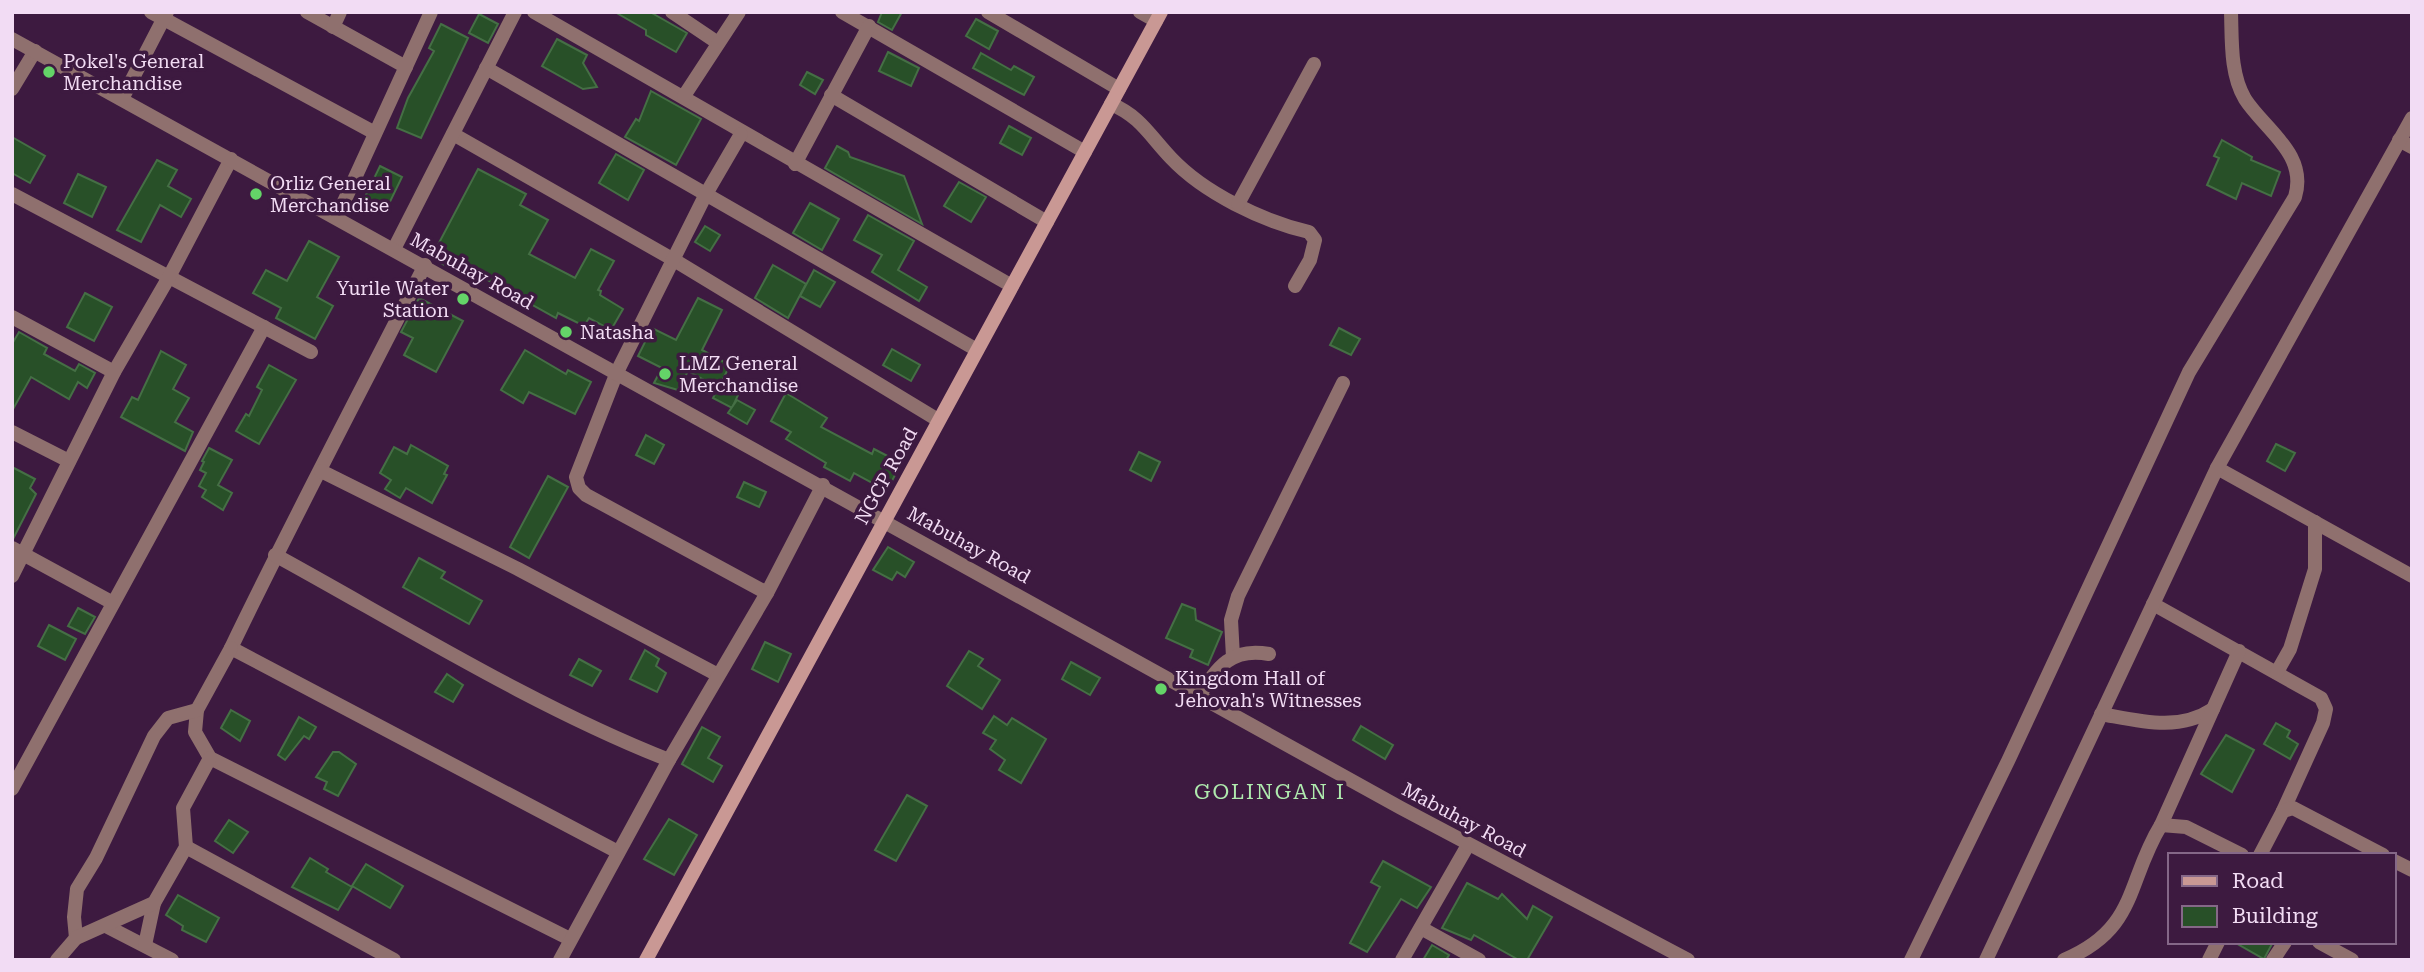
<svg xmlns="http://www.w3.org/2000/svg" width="2424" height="972" font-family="'Roboto Serif',serif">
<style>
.building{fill:#285028;stroke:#456f45;stroke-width:2}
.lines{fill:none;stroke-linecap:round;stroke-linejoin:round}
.minor{stroke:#8f706e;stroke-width:14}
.tertiary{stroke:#8f706e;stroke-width:14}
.secondary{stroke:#c99894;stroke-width:14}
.poi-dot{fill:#64d468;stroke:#3d1a40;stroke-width:2.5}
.labels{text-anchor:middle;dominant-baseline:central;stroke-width:7;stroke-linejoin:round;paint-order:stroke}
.poi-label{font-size:19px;fill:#f2dcf4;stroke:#3d1a40;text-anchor:start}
.street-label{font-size:19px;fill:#f2dcf4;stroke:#3d1a40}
.neighbourhood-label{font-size:21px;letter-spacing:2px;fill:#afeaae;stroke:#3d1a40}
</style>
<rect width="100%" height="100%" fill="#3d1a40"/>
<g class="building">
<polygon points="615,12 650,12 687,33 676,52 646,35 646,30"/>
<polygon points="882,12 902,12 892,30 878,22"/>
<polygon points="479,14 498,24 488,43 469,33"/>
<polygon points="976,19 998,31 989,49 966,36"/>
<polygon points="441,24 468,38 421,138 397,128 408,98 434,51 429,48"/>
<polygon points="557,39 587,55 583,63 597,87 583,89 542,66"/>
<polygon points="888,52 919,68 911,86 879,71"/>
<polygon points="981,53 1011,70 1014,66 1034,77 1024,95 973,68"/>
<polygon points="807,72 823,80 815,94 800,85"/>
<polygon points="651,91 701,119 676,165 625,137 636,119 639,121"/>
<polygon points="1009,126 1031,138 1022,155 1000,143"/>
<polygon points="12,137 45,156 30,183 12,173"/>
<polygon points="2222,140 2252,157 2251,160 2280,172 2271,196 2242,183 2236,199 2207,185 2219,158 2214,156"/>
<polygon points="837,146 848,152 850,157 904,176 922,224 825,168"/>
<polygon points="616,154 644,170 628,200 599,183"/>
<polygon points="157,160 177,170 168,186 191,199 181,217 160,205 141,242 117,230"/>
<polygon points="380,166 402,177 385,212 363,201"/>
<polygon points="478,169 526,194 520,205 548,220 529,254 575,278 591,249 614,261 598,290 601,291 600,295 623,309 611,330 589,318 584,326 558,313 556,318 482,277 479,283 431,258"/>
<polygon points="78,174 106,187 92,217 64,203"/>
<polygon points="959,182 986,197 971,222 944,206"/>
<polygon points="810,203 839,219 822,250 793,233"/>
<polygon points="868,215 914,241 898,270 927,287 919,301 872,272 882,255 854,240"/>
<polygon points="705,226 720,235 710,251 695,242"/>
<polygon points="309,241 339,257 317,297 333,306 315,339 276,318 281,308 253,293 266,270 287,281"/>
<polygon points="773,265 806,284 788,318 755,298"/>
<polygon points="814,270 835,282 820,307 800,296"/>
<polygon points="85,293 112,307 94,341 67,327"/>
<polygon points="419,298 463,321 436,372 404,355 413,338 401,332"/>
<polygon points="698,298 722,310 702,350 730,365 721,383 739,393 732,408 713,398 718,388 688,371 678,390 654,383 662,368 638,356 652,328 676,340"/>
<polygon points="1339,328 1360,339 1351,355 1330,345"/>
<polygon points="19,332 47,348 44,354 75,371 79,364 95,373 87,388 78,382 69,399 31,377 12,411 12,344"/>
<polygon points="892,349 920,365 911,381 883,365"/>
<polygon points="525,350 566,374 568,370 591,382 575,414 529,392 523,403 501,390"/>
<polygon points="161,351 186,365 173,389 189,398 175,422 193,432 185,451 121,417 132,397 138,400"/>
<polygon points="269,365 296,380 259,444 236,431 246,414 249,416 262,390 257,387"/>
<polygon points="786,393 827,418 821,427 872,454 874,449 901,463 887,491 854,473 850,481 824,467 826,463 786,439 791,432 771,421"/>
<polygon points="737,400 755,410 747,424 728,413"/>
<polygon points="646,435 664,445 654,464 636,455"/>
<polygon points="2276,444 2295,453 2285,471 2267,461"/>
<polygon points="411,445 448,466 444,474 447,475 432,503 406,488 400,498 385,489 391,480 380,473 394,447 407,454"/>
<polygon points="209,448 232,460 218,485 232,493 223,510 202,497 206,490 199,486 206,473 200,470 204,462 202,461"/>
<polygon points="1139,452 1160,462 1151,481 1130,470"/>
<polygon points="12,467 35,479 30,488 36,494 13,539"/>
<polygon points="548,476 568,487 529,558 510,547"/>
<polygon points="744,482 766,492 759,507 737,497"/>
<polygon points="888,547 914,562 905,577 897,572 892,580 873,570"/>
<polygon points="419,558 445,572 441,578 482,601 469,624 403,587"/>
<polygon points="1182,604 1195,609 1196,620 1222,632 1208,665 1190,657 1193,650 1166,638"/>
<polygon points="78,608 95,617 85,634 68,626"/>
<polygon points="49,625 76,639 65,660 38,646"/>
<polygon points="765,642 791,654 778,682 752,669"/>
<polygon points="645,650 659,659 656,666 666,673 657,692 630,679"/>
<polygon points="969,651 983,659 978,666 1000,680 982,709 947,686"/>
<polygon points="579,659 601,671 592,686 570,675"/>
<polygon points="1071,662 1100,678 1090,695 1062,679"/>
<polygon points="447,674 463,685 453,702 435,692"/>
<polygon points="231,710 250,721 240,741 221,728"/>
<polygon points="994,716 1007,725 1012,718 1046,739 1021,783 999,770 1005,760 990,749 996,740 983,733"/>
<polygon points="299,717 316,727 309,739 304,736 285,760 278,755"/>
<polygon points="2276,723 2290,731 2287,737 2298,744 2290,759 2264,744"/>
<polygon points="1361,726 1393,745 1385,759 1353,740"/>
<polygon points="702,727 720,737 708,758 722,766 713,782 682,764"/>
<polygon points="2226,735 2254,750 2232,792 2201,774"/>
<polygon points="333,752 339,752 356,764 338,796 324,789 327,782 316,777"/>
<polygon points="907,795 927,806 896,861 875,850"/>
<polygon points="669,819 697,835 674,875 644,859"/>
<polygon points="229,820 248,832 233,853 215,841"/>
<polygon points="310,858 328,869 326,872 352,887 338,910 292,887"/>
<polygon points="1383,861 1431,887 1417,908 1401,899 1367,952 1350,943 1380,887 1371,882"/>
<polygon points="366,864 403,886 390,908 352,886"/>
<polygon points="1467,883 1498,899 1502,894 1527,919 1533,906 1552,917 1527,960 1519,960 1474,935 1471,940 1442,928"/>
<polygon points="178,895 219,918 206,942 182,930 183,926 166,915"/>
<polygon points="2234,942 2273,942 2264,959"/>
<polygon points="1432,945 1449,955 1446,960 1423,960"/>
</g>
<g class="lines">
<g class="minor">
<polyline points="151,12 375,133"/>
<polyline points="307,12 406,67"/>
<polyline points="534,12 1012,286"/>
<polyline points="672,12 718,43"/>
<polyline points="842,12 1085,152"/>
<polyline points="988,12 1119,89"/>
<polyline points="1140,12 1156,21"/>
<polyline points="333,27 340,12"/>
<polyline points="486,68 977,350"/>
<polyline points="12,89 35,51"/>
<polyline points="831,95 1047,222"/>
<polyline points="684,96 739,12"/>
<polyline points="122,99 167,12"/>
<path d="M 1111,104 C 1140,116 1150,136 1171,158 C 1204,193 1262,221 1309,232 L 1315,240 L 1310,260 L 1295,286"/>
<polyline points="453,134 674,260 938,420"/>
<polyline points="741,134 706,194 617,372 576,477 579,488 586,495 767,593"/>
<polyline points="2399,140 2412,147"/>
<polyline points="795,164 869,26"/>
<polyline points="12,194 311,352"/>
<polyline points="1238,204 1314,64"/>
<polyline points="337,217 431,12"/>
<polyline points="394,249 515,12"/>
<path d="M 425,265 C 360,393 293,519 231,648 L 618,852"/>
<polyline points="12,317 114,372"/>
<polyline points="12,432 69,461"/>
<polyline points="2217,468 2412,576"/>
<polyline points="321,471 518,569 718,675"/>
<polyline points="12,548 113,603"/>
<path d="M 275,555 C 401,624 536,708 669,760"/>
<polyline points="12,576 114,372 169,277 231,159"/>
<polyline points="2153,604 2321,698 2326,709 2323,723 2283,811"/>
<polyline points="231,648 197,710 195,732 210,758 570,939"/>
<polyline points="1233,657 1231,620 1238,596 1343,383"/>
<polyline points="2277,672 2290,649 2315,569 2315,522"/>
<path d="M 1199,696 C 1218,667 1231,647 1269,654"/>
<path d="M 2101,714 C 2140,721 2178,732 2213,709"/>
<polyline points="12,789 264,327"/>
<polyline points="2161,825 2186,827 2242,855"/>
<polyline points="186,847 394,960"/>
<polyline points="2260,855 2283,811 2293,808 2383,855"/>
<polyline points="2394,861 2412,870"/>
<polyline points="106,926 172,960"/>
<polyline points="1421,928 1479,960"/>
<polyline points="76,938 74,917 77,889 96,858 154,736 168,718 197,710"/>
<polyline points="2319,942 2352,960"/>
<polyline points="145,945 154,903"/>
<polyline points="57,960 76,938 154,903 186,847 183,808 210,758"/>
<polyline points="560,960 669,760 767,593 823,485"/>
<polyline points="1402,960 1468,845"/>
<path d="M 1911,960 L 2008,761 L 2189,372 L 2295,197 C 2308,154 2265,130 2245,99 C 2230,74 2232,40 2231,12"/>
<polyline points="1986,960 2217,468 2412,118"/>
<path d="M 2064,960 C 2138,929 2126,882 2161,825 L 2239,651"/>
<polyline points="2209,960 2218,942"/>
<polyline points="2273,960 2285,942"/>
</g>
<polyline class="tertiary" points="12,39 1401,808 1688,960"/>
<polyline class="secondary" points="646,960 1161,12"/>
</g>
<g class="poi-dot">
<circle cx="49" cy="72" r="7"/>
<circle cx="256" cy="194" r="7"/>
<circle cx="463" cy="299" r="7"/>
<circle cx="566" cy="332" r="7"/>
<circle cx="665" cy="374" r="7"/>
<circle cx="1161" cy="689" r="7"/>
</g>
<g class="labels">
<g class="poi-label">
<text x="63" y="61">Pokel's General<tspan x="63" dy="22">Merchandise</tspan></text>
<text x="270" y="183">Orliz General<tspan x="270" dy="22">Merchandise</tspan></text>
<text x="449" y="288" text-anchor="end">Yurile Water<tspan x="449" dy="22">Station</tspan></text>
<text x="580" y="332">Natasha</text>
<text x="679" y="363">LMZ General<tspan x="679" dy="22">Merchandise</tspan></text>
<text x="1175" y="678">Kingdom Hall of<tspan x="1175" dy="22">Jehovah's Witnesses</tspan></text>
</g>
<g class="street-label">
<text transform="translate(472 271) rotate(29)">Mabuhay Road</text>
<text transform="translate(886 476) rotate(-61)">NGCP Road</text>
<text transform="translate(969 545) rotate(29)">Mabuhay Road</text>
<text transform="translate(1464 820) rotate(28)">Mabuhay Road</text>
</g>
<g class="neighbourhood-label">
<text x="1270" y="792">GOLINGAN I</text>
</g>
</g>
<rect width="2424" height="972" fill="none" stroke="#f2dcf4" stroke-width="28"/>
<rect x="2168" y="853" width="228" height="91" fill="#3d1a40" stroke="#856888" stroke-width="2"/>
<rect x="2182" y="876" width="35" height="10" fill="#c99894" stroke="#856888" stroke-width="2"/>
<text x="2232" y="888" font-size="21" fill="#f2dcf4">Road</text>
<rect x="2182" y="906" width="35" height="21" fill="#285028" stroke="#856888" stroke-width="2"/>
<text x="2232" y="923" font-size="21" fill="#f2dcf4">Building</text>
</svg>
